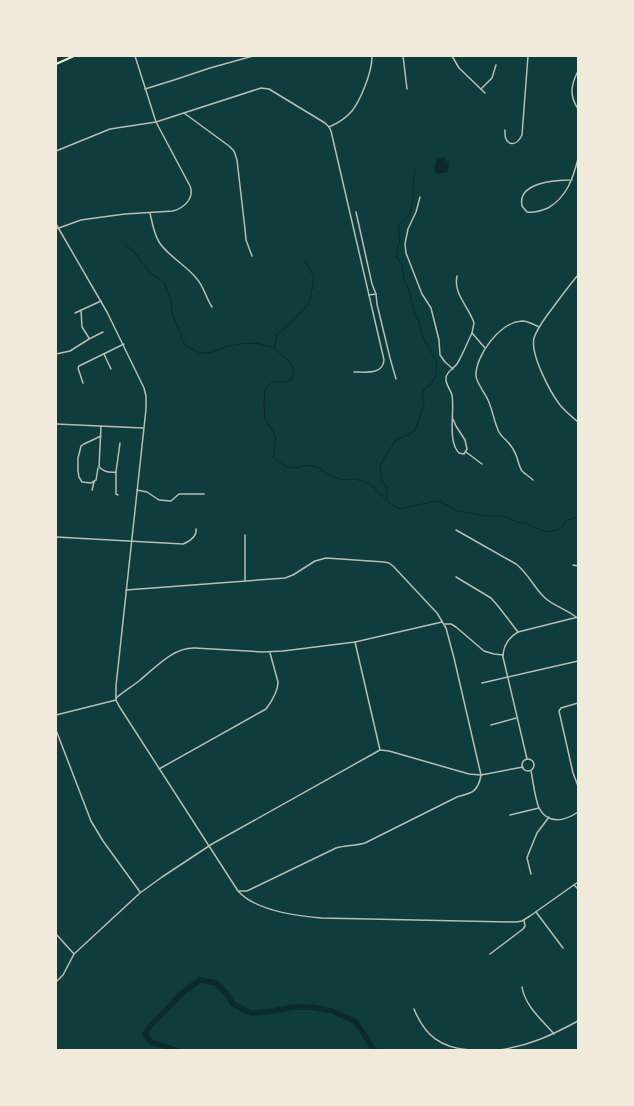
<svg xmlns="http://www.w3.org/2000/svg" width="634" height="1106" font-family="'PT Sans Narrow',sans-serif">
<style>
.water{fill:#0a2a2b}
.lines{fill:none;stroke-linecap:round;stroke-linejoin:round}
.stream{stroke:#0a2a2b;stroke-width:1}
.river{stroke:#0a2a2b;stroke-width:5.5}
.minor{stroke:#b8beb3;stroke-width:1.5}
.secondary{stroke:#f1e9da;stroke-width:2}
</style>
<rect width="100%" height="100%" fill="#0f3d3e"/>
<polygon class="water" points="443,157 449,163 448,170 448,172 438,174 434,170 437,159"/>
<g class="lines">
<g class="stream">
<polyline points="125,244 137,255 142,263 152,274 164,282 171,301 172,313 179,330 183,342 188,347 200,353 209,353 228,346 248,343 260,344 274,348 290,362 294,371 292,379 286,382 275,382 268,385 265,390 264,406 265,419 276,436 274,448 274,458 285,466 294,468 308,465 319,468 331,476 342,480 355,479 369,483 392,505 400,509 431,502 439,501 458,511 486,516 502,516 509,518 517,522 527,524 536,528 547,532 558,530 563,526 565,521 578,517"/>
<polyline points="274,348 277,334 290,324 304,309 310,301 314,278 310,269 305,260"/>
<polyline points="387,499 387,488 382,481 380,465 396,440 410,434 415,430 421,414 424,404 422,396 424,389 431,384 435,377 437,363 423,337 421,330 419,321 415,315 409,290 404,280 402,265 397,257 397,249 400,240 398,227 402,221 408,217 411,209 413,198 413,184 415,170"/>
</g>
<polyline class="river" points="176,1050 151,1042 145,1034 150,1026 167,1009 182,993 200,980 216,983 227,994 233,1004 251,1013 274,1011 293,1007 311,1007 332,1011 356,1022 374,1050"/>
<g class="minor">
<polyline points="403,56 407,89"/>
<polyline points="452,56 459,68 485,93"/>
<path d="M 578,71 C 571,85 569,95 578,109"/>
<polyline points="145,89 174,80 210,68 253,56"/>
<polyline points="481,89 492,78 496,65"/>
<polyline points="184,113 229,146 234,151 237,160 245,229 246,240 252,256"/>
<path d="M 329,127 C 350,118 357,107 365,86 C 369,76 372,67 372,56"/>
<path d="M 505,130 C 504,146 516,148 522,135 L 528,56"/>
<path d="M 56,151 L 110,129 L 156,122 L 261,88 L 269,89 L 325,123 L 329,127 L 331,131 L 384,360 C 383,375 365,372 354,372"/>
<path d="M 572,180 C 556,180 517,182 522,206 L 527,212 C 535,213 541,211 548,208 C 567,197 573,178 578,159"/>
<polyline points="420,197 416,212 408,229 405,244 406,253 422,294 431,308 439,340 440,355 445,362 453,369"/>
<polyline points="356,212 372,284 376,294 369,295"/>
<path d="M 150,213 C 152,222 154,234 159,242 C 168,256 187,266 197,279 C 204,287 206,298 212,307"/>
<path d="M 56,224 L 107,312 L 144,388 L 146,396 L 146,409 L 116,686 L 116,700 L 119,706 L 238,891 C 255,910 296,916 321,918 L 516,922 L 522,921 L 530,916 L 578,882"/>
<path d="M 56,229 L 81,220 L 95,218 L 125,214 L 173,211 C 184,208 195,198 190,186 L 156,122 L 135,56"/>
<path d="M 578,275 C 567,288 558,301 548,314 C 543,321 537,329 534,338 C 530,354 550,392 560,405 C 565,411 572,417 578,422"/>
<path d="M 457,276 C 453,294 469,307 474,323 L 472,333 L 485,348"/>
<polyline points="376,294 377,304 390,358 396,379"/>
<polyline points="75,313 101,301"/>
<polyline points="89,339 103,332"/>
<polyline points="56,354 70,351 89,339 89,338 82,327 81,310"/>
<polyline points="104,354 111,369"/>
<polyline points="83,383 78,368 79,366 124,344"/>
<path d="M 453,419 L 456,426 L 465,440 L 467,449 L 464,454 L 459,453 C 447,441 455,411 452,395 C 451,390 445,384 446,378 C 446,372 454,368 457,364 C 463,354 467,343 472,333"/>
<polyline points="56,424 143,428"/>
<path d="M 101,426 L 99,467 C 104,472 109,473 116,472 L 120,443"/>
<polyline points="466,452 482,464"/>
<polyline points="98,468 96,480 91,483 82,482 79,477 78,471 78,458 81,446 84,444 101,436"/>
<polyline points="116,472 116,494 118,495"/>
<path d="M 533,480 C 530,477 525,474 522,471 C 518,465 518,457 514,451 C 511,443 503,439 499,432 C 494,422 493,411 488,400 C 485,393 477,384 476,376 C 475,356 500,322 522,321 C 528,321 533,324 539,327"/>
<polyline points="92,490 94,482"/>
<polyline points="137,490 147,492 159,500 171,501 179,494 204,494"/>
<path d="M 456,530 L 516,564 C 528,573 534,588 545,598 C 554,606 566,609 576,617"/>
<polyline points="245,535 245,581"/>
<path d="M 56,537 L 183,544 C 190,541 197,537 196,529"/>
<polyline points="573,565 578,566"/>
<polyline points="456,577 491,598 498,606 518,632"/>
<path d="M 126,590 L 285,578 L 293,575 L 315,561 L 326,558 L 384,562 L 389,563 L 393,566 L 437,613 L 446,628 L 454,658 L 481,775 C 478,792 472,793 457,797 L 365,843 C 355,846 346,845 336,848 L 247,891 L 239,891"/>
<polyline points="445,624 451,624 456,627 484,651 494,654 503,655"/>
<polyline points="355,642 380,750 389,751 403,755 469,774 481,775 523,767"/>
<polyline points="482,683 578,661"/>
<path d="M 116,698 C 123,692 131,687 139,681 C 155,668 173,647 195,648 L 263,652 L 283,651 L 355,642 L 442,622"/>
<polyline points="578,703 561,708 559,711 573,773 578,786"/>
<polyline points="56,715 116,700"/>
<polyline points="491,725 516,718"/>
<polyline points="56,730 91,821 103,841 140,892"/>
<path d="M 527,759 L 503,657 C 503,646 508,638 518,632 L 578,617"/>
<circle cx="528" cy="765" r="6"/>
<path d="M 159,769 L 266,709 C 272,701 278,692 278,682 L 270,653"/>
<path d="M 531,771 C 533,781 535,799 539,808 C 548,825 565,821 578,812"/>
<polyline points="510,815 539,808"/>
<polyline points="531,874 527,858 528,855 537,833 549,817"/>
<polyline points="574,885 578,889"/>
<polyline points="536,912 563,948"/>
<polyline points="56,934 74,954"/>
<polyline points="490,954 523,929 525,926 524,920"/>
<polyline points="56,982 63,975 74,954 140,893 162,877 212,844 380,750"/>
<path d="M 522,987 C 525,1006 542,1020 554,1034"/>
<path d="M 414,1009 C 425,1036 441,1048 470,1050"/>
<path d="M 499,1050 C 529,1046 552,1035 578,1021"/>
</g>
<g class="secondary">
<polyline points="56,57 57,56"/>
<polyline points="56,64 74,56"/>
</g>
</g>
<rect width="634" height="1106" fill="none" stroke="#f1e9da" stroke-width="114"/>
</svg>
